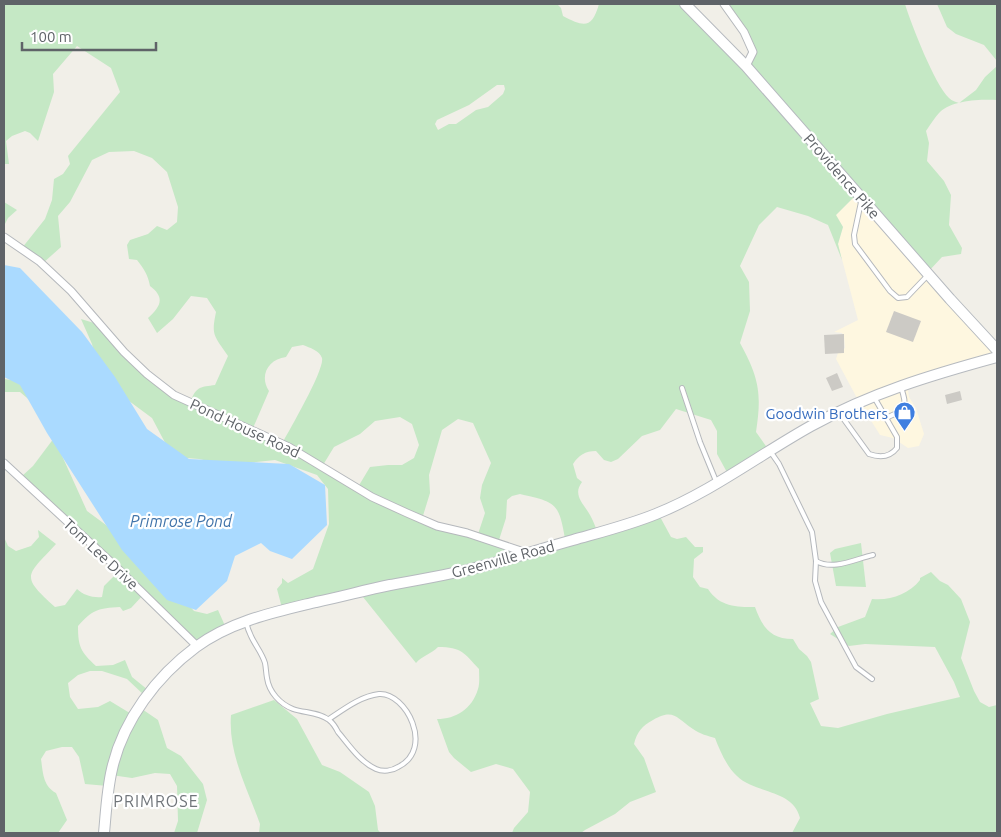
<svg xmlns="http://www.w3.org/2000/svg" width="1001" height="837" font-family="Ubuntu,sans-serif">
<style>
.commercial{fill:#fef7e0}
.green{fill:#c5e8c5;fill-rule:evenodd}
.water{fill:#aadaff}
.building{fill:#cccac5}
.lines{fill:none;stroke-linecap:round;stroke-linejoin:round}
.lane-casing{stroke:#b5b8bc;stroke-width:6}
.street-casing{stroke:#b5b8bc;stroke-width:9}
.secondary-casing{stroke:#b6babf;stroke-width:12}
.lane{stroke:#fff;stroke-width:4}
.street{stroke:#fff;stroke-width:7}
.secondary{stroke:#fff;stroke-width:10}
.labels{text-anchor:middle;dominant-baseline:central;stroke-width:4.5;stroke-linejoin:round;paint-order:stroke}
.street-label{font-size:15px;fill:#5f6368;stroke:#fff}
.shop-label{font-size:15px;fill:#366cbe;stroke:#fff;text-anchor:end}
.water-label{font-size:16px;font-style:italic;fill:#4174aa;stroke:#fff}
.neighbourhood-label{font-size:16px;letter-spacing:1px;fill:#70757a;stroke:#fff}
</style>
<rect width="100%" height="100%" fill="#f1efe8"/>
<polygon class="commercial" points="857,194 997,355 907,382 909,397 916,408 924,434 919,446 908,448 893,438 880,435 858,400 836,359 838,353 845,348 844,337 842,333 834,332 858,320 838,244 843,227 836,215"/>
<g class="green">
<path d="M 4,4 L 557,4 L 561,8 L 563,16 C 584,27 592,29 599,4 L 686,4 L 744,63 L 752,52 L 725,4 L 905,4 C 911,24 935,85 949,98 C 952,101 956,102 959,103 L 976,90 L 985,77 L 997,66 L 997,100 C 982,99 952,100 940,112 C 935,117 930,125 926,131 L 929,143 L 927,161 L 944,181 L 951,195 L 949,225 L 962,248 L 961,254 L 942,257 L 928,272 L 857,194 L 836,215 L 843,227 L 838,244 L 842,260 L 828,225 L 808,216 L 777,207 L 759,225 L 740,266 L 749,282 L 750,311 L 740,343 C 759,378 762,393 756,432 L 768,449 L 729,476 L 717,454 L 717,431 L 711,420 L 676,409 L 660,430 L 642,436 L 618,459 L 611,462 L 604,460 L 596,451 C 585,451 579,455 573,464 L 577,478 L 582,482 C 572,495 584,504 590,515 C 593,520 595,526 597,531 L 658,513 L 671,537 L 677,539 L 686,537 L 695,547 L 703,547 L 703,552 L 694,559 L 693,577 L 700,587 L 708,589 C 720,607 736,607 755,607 C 762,626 770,639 793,639 L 799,649 L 807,656 L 811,662 L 819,699 L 810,703 L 821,726 L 838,728 L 887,714 L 960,697 L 954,682 L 935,647 L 865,644 L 849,646 L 830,634 L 838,627 L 865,617 L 872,599 C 890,601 909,594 920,580 L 920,578 L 931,572 L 940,581 L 948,585 L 961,599 L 970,622 L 961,658 L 974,691 L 980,702 L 989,707 L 997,705 L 997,833 L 792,833 L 800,818 C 793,789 755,794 737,776 C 727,767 720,751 715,738 C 708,736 700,734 693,729 C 676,718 674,708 653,720 C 642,726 637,732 634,744 L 644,758 L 656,792 L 630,802 L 615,814 L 585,830 L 581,833 L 512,833 L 514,828 L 528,812 L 530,792 L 513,769 L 496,764 L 471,772 L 454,758 L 449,752 L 437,719 C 456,719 472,709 478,689 C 480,683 479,675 479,669 C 464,653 462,647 438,647 C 431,654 422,656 416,663 L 359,592 L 282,608 L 277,589 L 282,583 L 282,578 L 288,583 L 313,569 L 329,524 L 328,489 L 317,475 L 275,460 L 227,465 L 199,459 L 175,457 L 170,452 L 152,418 L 125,398 L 97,366 L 92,344 L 81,319 L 94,323 L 97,321 L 134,361 L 174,394 L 191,400 C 197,386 201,387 215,385 L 228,356 C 214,335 211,336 216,312 L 207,298 L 191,296 L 173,319 L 157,333 L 148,318 C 160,307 166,298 150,286 C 148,275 144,269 137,260 L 129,259 L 127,245 L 130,240 L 148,234 L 157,226 L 167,230 L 177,222 L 178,207 L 167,172 L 152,158 L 134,151 L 109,152 L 92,160 L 70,202 L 58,216 L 61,247 L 43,263 L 22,248 L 45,219 L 52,200 L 54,179 L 63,174 L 70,164 L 68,156 L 120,92 L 111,68 L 77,46 L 53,74 L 54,92 L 38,141 L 30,133 L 25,131 L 12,136 L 6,141 L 9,164 L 4,164 ZM 497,85 L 504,85 L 505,89 L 503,94 L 488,107 L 476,110 L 456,124 L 449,124 L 438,130 L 435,124 L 437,120 L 469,105 ZM 303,345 C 310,348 319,350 322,358 C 325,369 290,429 283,442 L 253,428 L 269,391 C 259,376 268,359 286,357 L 292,347 ZM 400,417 L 412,424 L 419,445 L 414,458 L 402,465 L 388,465 L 370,467 L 358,487 L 323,465 L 334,447 L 360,434 L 375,421 ZM 458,419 L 473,423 L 491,463 L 482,485 L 480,498 L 485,513 L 478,534 L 422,519 L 430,493 L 429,475 L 442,430 ZM 520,494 C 555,502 559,502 565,539 L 524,552 L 499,540 L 506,518 L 507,500 L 512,496 Z"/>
<polygon points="937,4 997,4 997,61 984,45 956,34 947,27"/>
<polygon points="4,202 17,210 8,218 4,226"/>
<polygon points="4,379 18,381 46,414 20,392 4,392"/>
<path d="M 54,438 L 87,511 L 106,525 L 181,596 L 194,611 L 207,614 L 218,610 L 226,628 L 197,645 L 144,594 L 131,608 L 123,611 L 120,607 C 98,608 92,610 78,626 C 78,647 81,652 96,666 L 113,665 L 125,660 L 132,677 L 148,690 L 144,695 L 127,679 L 102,671 L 90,671 L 78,675 L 68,683 L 70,697 L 78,709 L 98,707 L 110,701 L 133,715 L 139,707 L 158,720 L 167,748 L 181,756 L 203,784 L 207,800 L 197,833 L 174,833 L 178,821 L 177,786 L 170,774 L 155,773 L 132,778 L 111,775 L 108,786 L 85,784 L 79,757 L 72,747 L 62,747 L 46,751 L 41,759 C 43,773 43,786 56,793 L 67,820 L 58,833 L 4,833 L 4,537 L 8,546 L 16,551 L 31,546 L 39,537 L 38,530 L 56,544 C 27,576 19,575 55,607 L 65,605 L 77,589 C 83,595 93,598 102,597 L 104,586 L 119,571 L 21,477 L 33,466 Z"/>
<polygon points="861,543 866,587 836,586 830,553 835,549"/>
<path d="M 274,700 L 297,719 L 322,765 L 340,772 L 369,792 L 375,806 L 378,830 L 381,833 L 259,833 L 260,824 C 247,788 228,753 231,715 Z"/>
</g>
<polygon class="water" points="4,265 20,268 82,332 115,377 147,429 189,459 289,464 325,485 327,525 292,559 270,551 261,543 235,556 227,581 196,610 167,600 122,550 47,433 20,385 4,377"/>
<g class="building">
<polygon points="894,311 921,321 913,342 886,332"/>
<polygon points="844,334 844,353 825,354 824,335"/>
<polygon points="837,373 843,387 832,391 826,378"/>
<polygon points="960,391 962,400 947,404 945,395"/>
</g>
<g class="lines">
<defs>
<g id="lane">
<polyline points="861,202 854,235 855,244 890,291 898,298 907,297 928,275"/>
<polyline points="682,388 700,442 716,481"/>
<path d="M 840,414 L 869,454 C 880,458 890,457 897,448 L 897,437 L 874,397"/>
<path d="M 886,418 C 906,409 908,409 901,387"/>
<polyline points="770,451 779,464 812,532 816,561 815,581 821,602 856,667 872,679"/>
<path d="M 816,561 C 833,571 855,559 873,555"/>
<path d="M 246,622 C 247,626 249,632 251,636 C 255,645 262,653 265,663 C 266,668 266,673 267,678 C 269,692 280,704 293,709 C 304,713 319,712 329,720 C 333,723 336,728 338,732 C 349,745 360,762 376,769 C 383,772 392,771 398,767 C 435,749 406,692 379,694 C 361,696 344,709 329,719"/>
</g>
<g id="street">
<polyline points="724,4 744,32 753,52 746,66"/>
<polyline points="4,237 39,261 71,291 124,352 147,374 174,395 289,447 372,497 407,513 437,526 467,533 527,553"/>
<polyline points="4,463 112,563 197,646"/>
</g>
<g id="secondary">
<polyline points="685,4 746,66 950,299 997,350"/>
<path d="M 104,833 C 106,812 107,790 112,769 C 123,720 157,676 196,647 C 231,621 275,612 316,602 C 341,597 365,590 390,585 C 418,580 447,575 475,568 C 508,560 540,549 573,540 C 601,532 629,525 656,514 C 711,492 759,455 811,426 C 871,393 931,375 997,357"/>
</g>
</defs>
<use href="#lane" class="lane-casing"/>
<use href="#street" class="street-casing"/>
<use href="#secondary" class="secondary-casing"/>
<use href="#lane" class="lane"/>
<use href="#street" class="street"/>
<use href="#secondary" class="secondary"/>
</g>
<defs>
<symbol id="shop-pin" viewBox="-11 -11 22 30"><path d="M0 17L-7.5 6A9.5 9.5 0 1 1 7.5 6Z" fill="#3f7fe0" stroke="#fff"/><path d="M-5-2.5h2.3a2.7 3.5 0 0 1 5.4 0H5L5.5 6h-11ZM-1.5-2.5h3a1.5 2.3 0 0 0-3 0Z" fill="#fff"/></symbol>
</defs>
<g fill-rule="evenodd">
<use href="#shop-pin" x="892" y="400" width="25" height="34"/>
</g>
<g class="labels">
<g class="street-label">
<text transform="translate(842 176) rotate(49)">Providence Pike</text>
<text transform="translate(245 428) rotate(25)">Pond House Road</text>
<text transform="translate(101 554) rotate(43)">Tom Lee Drive</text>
<text transform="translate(503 559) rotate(-15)">Greenville Road</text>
</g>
<g class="shop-label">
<text x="888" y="413">Goodwin Brothers</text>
</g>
<g class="water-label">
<text x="181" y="521">Primrose Pond</text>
</g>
<g class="neighbourhood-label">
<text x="156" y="801">PRIMROSE</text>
</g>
</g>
<rect width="1001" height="837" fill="none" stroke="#5f6368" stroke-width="10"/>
<path d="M22 42v8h134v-8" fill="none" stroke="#5f6368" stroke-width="2.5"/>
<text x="30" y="42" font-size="15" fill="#5f6368" stroke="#ffffff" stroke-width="4" paint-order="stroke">100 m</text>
</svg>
